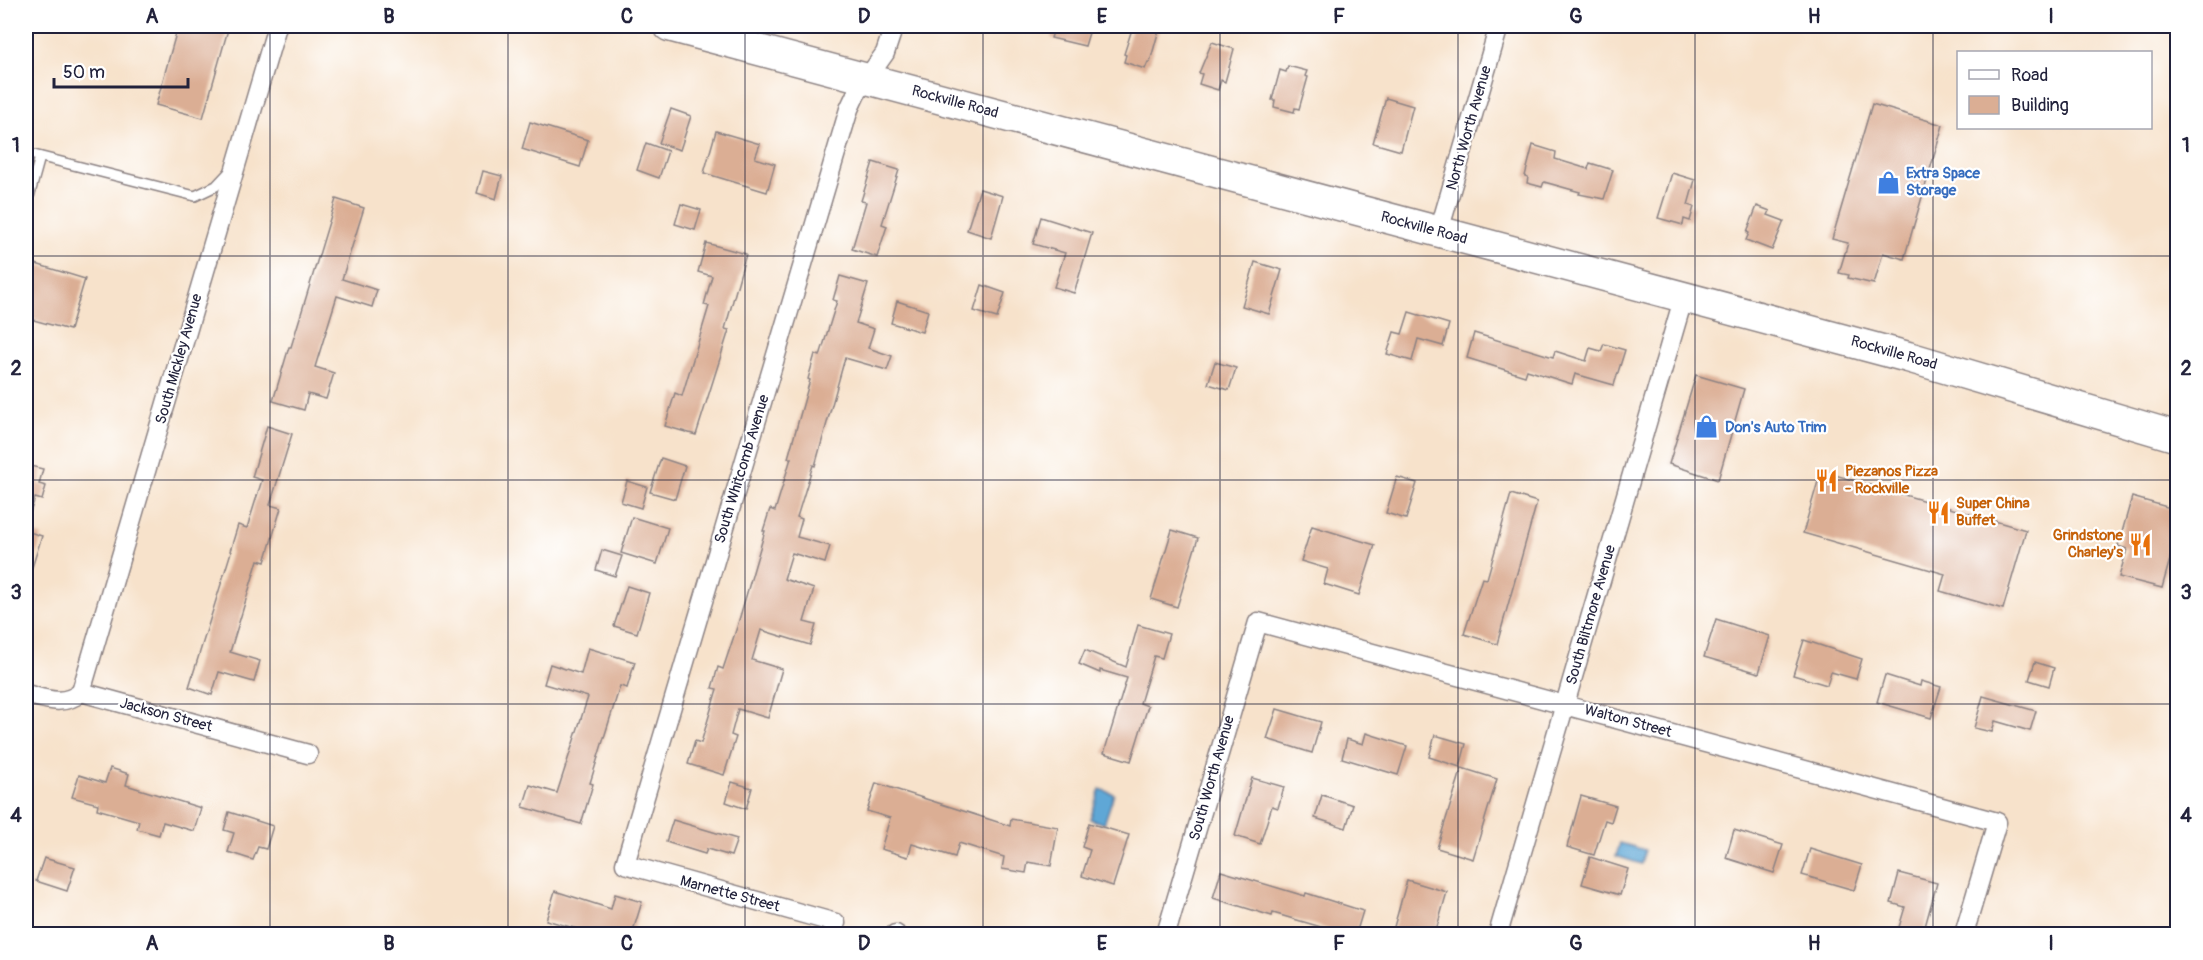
<svg xmlns="http://www.w3.org/2000/svg" width="2203" height="960" font-family="Pangolin,sans-serif">
<style>
.water{fill:#5fa7d6;stroke:#406488;stroke-width:1.5}
.building{fill:#dbae94}
.lines{fill:none;stroke-linecap:round;stroke-linejoin:round}
.service-casing{stroke:#8c8283;stroke-width:12}
.minor-casing{stroke:#8c8283;stroke-width:21}
.primary-casing{stroke:#8c8283;stroke-width:33}
.service{stroke:#fff;stroke-width:9}
.minor{stroke:#fff;stroke-width:18}
.primary{stroke:#fff;stroke-width:30}
.grid{fill:none;stroke:#22223b;stroke-width:1.5;stroke-opacity:0.55}
.labels{text-anchor:middle;dominant-baseline:central;stroke-width:4.5;stroke-linejoin:round;paint-order:stroke}
.street-label{font-size:15px;fill:#22223b;stroke:#fff}
.shop-label{font-size:15px;font-weight:bold;fill:#366cbe;stroke:#fff;text-anchor:start}
.food-label{font-size:15px;font-weight:bold;fill:#c56008;stroke:#fff;text-anchor:start}
.neatline{fill:none;stroke:#22223b;stroke-width:2}
.grid-label{font-size:20px;text-anchor:middle;font-weight:bold;fill:#22223b}
</style>
<rect width="100%" height="100%" fill="#fff"/>
<filter id="ink" filterUnits="userSpaceOnUse"><feTurbulence type="fractalNoise" baseFrequency=".0167" numOctaves="2"/><feDisplacementMap in="SourceGraphic" scale="12" xChannelSelector="R" yChannelSelector="G"/><feConvolveMatrix kernelMatrix="1 2 1 2 8 2 1 2 1" color-interpolation-filters="sRGB"/></filter>
<filter id="wash" filterUnits="userSpaceOnUse"><feTurbulence type="fractalNoise" baseFrequency=".008" numOctaves="4" result="noise"/><feDisplacementMap in="SourceGraphic" scale="24" xChannelSelector="R" yChannelSelector="G"/><feGaussianBlur stdDeviation="1.35" result="paint"/><feColorMatrix in="noise" values="0 0 0 0 0 0 0 0 0 0 0 0 0 0 0 0 0 1.4 0 .05"/><feComposite in="paint" operator="in"/></filter>
<g filter="url(#wash)">
<rect width="100%" height="100%" fill="#f7e2cb"/>
<g class="water">
<polygon points="1100,789 1114,794 1104,824 1090,819"/>
<polygon points="1620,843 1645,850 1641,864 1616,856"/>
</g>
<g id="blocks">
<g class="building">
<polygon points="178,26 229,26 203,118 156,105"/>
<polygon points="1055,26 1091,26 1085,46 1051,38"/>
<polygon points="1133,26 1160,26 1150,62 1148,62 1145,69 1124,62 1126,55 1124,54"/>
<polygon points="1212,42 1234,49 1225,82 1221,80 1218,90 1199,84 1202,74 1199,73"/>
<polygon points="1288,66 1307,71 1305,76 1308,77 1299,109 1295,108 1294,112 1274,107 1275,100 1272,100 1280,70 1286,72"/>
<polygon points="1386,98 1413,106 1401,151 1373,143"/>
<polygon points="1872,104 1943,125 1904,259 1883,253 1874,284 1848,278 1849,275 1839,273 1848,243 1832,239"/>
<polygon points="671,109 691,116 680,150 659,143"/>
<polygon points="530,122 588,140 580,167 522,149"/>
<polygon points="716,131 760,144 755,158 775,164 767,192 704,173"/>
<polygon points="646,143 668,151 659,178 637,170"/>
<polygon points="1533,145 1556,152 1555,159 1588,169 1590,163 1613,170 1604,199 1579,194 1580,192 1544,182 1542,187 1527,183 1528,177 1525,176"/>
<polygon points="873,162 899,170 882,224 887,226 877,257 852,249 866,202 861,201"/>
<polygon points="483,171 502,176 496,199 477,193"/>
<polygon points="1672,173 1695,180 1688,205 1694,207 1690,221 1684,219 1683,225 1658,218"/>
<polygon points="980,189 1003,196 991,238 967,230"/>
<polygon points="336,199 364,208 342,279 377,290 372,307 337,296 315,367 334,373 326,399 308,394 304,410 273,401 289,347 291,347"/>
<polygon points="681,204 701,210 695,230 675,224"/>
<polygon points="1757,206 1770,211 1768,215 1784,221 1772,250 1746,240 1749,233 1747,232"/>
<polygon points="1041,217 1092,233 1074,293 1054,287 1065,253 1033,244"/>
<polygon points="706,243 746,254 725,329 729,330 696,435 665,426 675,393 682,396 709,306 704,305 712,276 698,272"/>
<polygon points="26,261 85,279 70,330 26,318"/>
<polygon points="1255,262 1282,270 1269,314 1242,306"/>
<polygon points="840,276 868,284 856,323 874,329 868,348 892,356 887,370 845,358 815,466 813,465 797,517 802,519 797,537 830,546 825,563 792,553 784,579 814,589 804,622 816,625 810,645 761,630 752,660 782,669 768,718 738,709 731,735 736,737 724,775 688,764 695,741 701,743 717,689 712,688 718,667 723,669 737,627 765,531 763,531 770,509 775,511 791,458 788,458 810,380 808,379 815,354 820,356 837,301 833,300"/>
<polygon points="982,285 1005,293 997,318 974,311"/>
<polygon points="897,301 928,311 922,332 891,323"/>
<polygon points="1409,312 1449,324 1443,346 1418,339 1412,361 1387,354 1394,332 1402,334"/>
<polygon points="1474,333 1553,357 1555,351 1586,361 1590,348 1601,351 1604,344 1625,350 1614,385 1575,374 1572,384 1527,370 1525,376 1467,358"/>
<polygon points="1215,362 1236,368 1229,390 1208,384"/>
<polygon points="1696,375 1744,389 1718,480 1669,464"/>
<polygon points="267,426 292,434 270,505 281,508 265,562 258,560 230,652 260,661 254,682 219,672 212,695 189,687 231,552 230,551 238,525 247,528 262,480 252,477"/>
<polygon points="661,458 685,466 675,499 650,492"/>
<polygon points="26,465 43,469 39,484 46,486 42,500 35,498 29,516 26,515"/>
<polygon points="1821,471 2026,530 2003,609 1940,591 1945,574 1803,533"/>
<polygon points="1397,477 1417,483 1406,519 1386,513"/>
<polygon points="627,481 647,487 641,508 621,502"/>
<polygon points="1511,494 1537,502 1497,644 1464,634 1482,578 1487,579"/>
<polygon points="2132,497 2174,509 2170,521 2178,523 2178,546 2174,545 2162,588 2119,577 2127,549 2118,546"/>
<polygon points="632,517 668,528 657,564 621,553"/>
<polygon points="1312,526 1375,545 1359,595 1324,584 1328,569 1301,561"/>
<polygon points="1172,530 1198,538 1177,607 1151,599"/>
<polygon points="26,531 42,536 29,577 26,577"/>
<polygon points="602,550 622,556 615,576 596,570"/>
<polygon points="627,586 649,593 637,633 614,626"/>
<polygon points="1716,619 1770,636 1759,673 1704,657"/>
<polygon points="1138,625 1169,634 1162,658 1154,656 1140,703 1148,706 1131,761 1104,753 1127,678 1100,670 1100,673 1079,664 1085,650 1126,667"/>
<polygon points="1804,640 1862,659 1856,679 1831,672 1827,685 1793,675"/>
<polygon points="588,648 635,662 627,688 620,686 590,783 593,784 581,824 523,807 530,785 557,793 588,697 544,684 550,664 581,674"/>
<polygon points="2035,662 2054,668 2049,686 2029,680"/>
<polygon points="1885,675 1920,686 1921,681 1941,687 1931,718 1877,702"/>
<polygon points="1983,696 2036,711 2030,731 1995,721 1992,732 1974,728"/>
<polygon points="1277,709 1321,722 1312,753 1267,739"/>
<polygon points="1366,733 1407,746 1398,775 1342,758 1347,739 1363,744"/>
<polygon points="1435,735 1466,744 1460,767 1429,757"/>
<polygon points="110,768 129,774 126,785 201,808 194,831 163,822 159,835 137,829 139,821 97,809 98,804 72,797 79,775 105,783"/>
<polygon points="1462,768 1497,779 1473,859 1437,848"/>
<polygon points="1252,778 1284,787 1278,808 1272,806 1260,844 1235,836"/>
<polygon points="732,782 752,788 746,809 726,802"/>
<polygon points="876,783 1010,826 1011,819 1058,827 1051,866 1028,862 1026,873 1002,869 1004,857 959,843 955,857 912,844 908,857 881,849 890,818 867,811"/>
<polygon points="1322,795 1353,805 1346,828 1315,818"/>
<polygon points="1581,796 1616,806 1611,822 1605,820 1594,855 1567,847"/>
<polygon points="229,812 273,826 266,849 258,847 253,860 228,852 234,833 224,830"/>
<polygon points="673,820 737,839 731,856 707,849 705,854 666,842"/>
<polygon points="1089,823 1129,835 1113,886 1082,876 1090,850 1082,847"/>
<polygon points="1734,830 1783,845 1774,873 1726,858"/>
<polygon points="1810,849 1862,865 1854,890 1802,875"/>
<polygon points="1590,857 1628,869 1620,895 1582,884"/>
<polygon points="44,858 75,867 67,891 36,881"/>
<polygon points="1221,871 1305,896 1306,893 1363,911 1356,934 1345,934 1273,913 1272,916 1213,898"/>
<polygon points="1899,873 1937,883 1923,934 1897,934 1905,907 1891,903"/>
<polygon points="1407,880 1447,892 1435,934 1392,934"/>
<polygon points="555,891 611,909 615,894 642,902 632,934 595,934 546,920"/>
</g>
</g>
</g>
<g filter="url(#ink)">
<use href="#blocks" fill-opacity="0" stroke="#8c8283" stroke-width="1.5"/>
<g class="lines">
<defs>
<g id="service">
<polyline points="26,153 195,196 216,186 231,170"/>
<polyline points="26,208 40,157"/>
</g>
<g id="minor">
<polyline points="1439,231 1499,26"/>
<polyline points="81,692 277,26"/>
<path d="M 26,694 C 45,699 64,707 81,692 L 308,754"/>
<polyline points="836,923 625,864 849,109 856,94 885,53 894,26"/>
<polyline points="895,934 896,934"/>
<polyline points="1166,934 1258,622 1997,822 1964,934"/>
<polyline points="1498,934 1684,296"/>
</g>
<polyline id="primary" points="669,26 1908,357 2178,437"/>
</defs>
<use href="#service" class="service-casing"/>
<use href="#minor" class="minor-casing"/>
<use href="#primary" class="primary-casing"/>
<use href="#service" class="service"/>
<use href="#minor" class="minor"/>
<use href="#primary" class="primary"/>
</g>
</g>
<path class="grid" d="M 270,26 L 270,934M 508,26 L 508,934M 745,26 L 745,934M 983,26 L 983,934M 1220,26 L 1220,934M 1458,26 L 1458,934M 1695,26 L 1695,934M 1933,26 L 1933,934M 26,256 L 2178,256M 26,480 L 2178,480M 26,704 L 2178,704"/>
<defs>
<symbol id="shop-bare" viewBox="-9 -9 18 18"><path d="M-5-2.5h2.3a2.7 3.5 0 0 1 5.4 0H5L5.5 6h-11ZM-1.5-2.5h3a1.5 2.3 0 0 0-3 0Z" fill="#3f7fe0" stroke="#fff" stroke-width="2.5" paint-order="stroke"/></symbol>
<symbol id="restaurant-bare" viewBox="-9 -9 18 18"><path d="M-5-6h1v4h1v-4h1v4h1v-4h1v5L-1.5 .5V6h-2V.5L-5-1ZM5-6V6H3V1.5H1.5Q1.5-4 5-6Z" fill="#e8710a" stroke="#fff" stroke-width="2.5" paint-order="stroke"/></symbol>
</defs>
<g fill-rule="evenodd">
<use href="#shop-bare" x="1872" y="166" width="33" height="33"/>
<use href="#shop-bare" x="1690" y="410" width="33" height="33"/>
<use href="#restaurant-bare" x="1810" y="464" width="33" height="33"/>
<use href="#restaurant-bare" x="1922" y="496" width="33" height="33"/>
<use href="#restaurant-bare" x="2124" y="528" width="33" height="33"/>
</g>
<g class="labels">
<g class="street-label">
<text transform="translate(955 102) rotate(15)">Rockville Road</text>
<text transform="translate(1469 128) rotate(-74)">North Worth Avenue</text>
<text transform="translate(1424 228) rotate(15)">Rockville Road</text>
<text transform="translate(1894 353) rotate(16)">Rockville Road</text>
<text transform="translate(179 359) rotate(-74)">South Mickley Avenue</text>
<text transform="translate(742 469) rotate(-73)">South Whitcomb Avenue</text>
<text transform="translate(1591 615) rotate(-74)">South Biltmore Avenue</text>
<text transform="translate(166 715) rotate(15)">Jackson Street</text>
<text transform="translate(1628 721) rotate(15)">Walton Street</text>
<text transform="translate(1212 778) rotate(-74)">South Worth Avenue</text>
<text transform="translate(730 894) rotate(15)">Marnette Street</text>
</g>
<g class="shop-label">
<text x="1906" y="173">Extra Space<tspan x="1906" dy="17">Storage</tspan></text>
<text x="1725" y="427">Don's Auto Trim</text>
</g>
<g class="food-label">
<text x="1845" y="471">Piezanos Pizza<tspan x="1845" dy="17">- Rockville</tspan></text>
<text x="1956" y="503">Super China<tspan x="1956" dy="17">Buffet</tspan></text>
<text x="2123" y="535" text-anchor="end">Grindstone<tspan x="2123" dy="17">Charley's</tspan></text>
</g>
</g>
<rect width="2203" height="960" fill="none" stroke="#fff" stroke-width="66"/>
<rect x="1957" y="51" width="195" height="78" fill="#ffffff" stroke="#a7a7b1" stroke-width="1.5"/>
<rect x="1969" y="70" width="30" height="9" fill="#ffffff" stroke="#a7a7b1" stroke-width="1.5"/>
<text x="2011" y="81" font-size="18" fill="#22223b">Road</text>
<rect x="1969" y="96" width="30" height="18" fill="#dbae94" stroke="#a7a7b1" stroke-width="1.5"/>
<text x="2011" y="111" font-size="18" fill="#22223b">Building</text>
<path d="M54 78v9h134v-9" fill="none" stroke="#22223b" stroke-width="3"/>
<text x="63" y="78" font-size="18" fill="#22223b" stroke="#ffffff" stroke-width="4.5" paint-order="stroke">50 m</text>
<rect x="33" y="33" width="2137" height="894" class="neatline"/>
<g class="grid-label">
<text x="152" y="23">A</text>
<text x="389" y="23">B</text>
<text x="627" y="23">C</text>
<text x="864" y="23">D</text>
<text x="1102" y="23">E</text>
<text x="1339" y="23">F</text>
<text x="1576" y="23">G</text>
<text x="1814" y="23">H</text>
<text x="2051" y="23">I</text>
<text x="16" y="152">1</text>
<text x="2186" y="152">1</text>
<text x="16" y="375">2</text>
<text x="2186" y="375">2</text>
<text x="16" y="599">3</text>
<text x="2186" y="599">3</text>
<text x="16" y="822">4</text>
<text x="2186" y="822">4</text>
<text x="152" y="950">A</text>
<text x="389" y="950">B</text>
<text x="627" y="950">C</text>
<text x="864" y="950">D</text>
<text x="1102" y="950">E</text>
<text x="1339" y="950">F</text>
<text x="1576" y="950">G</text>
<text x="1814" y="950">H</text>
<text x="2051" y="950">I</text>
</g>
</svg>
